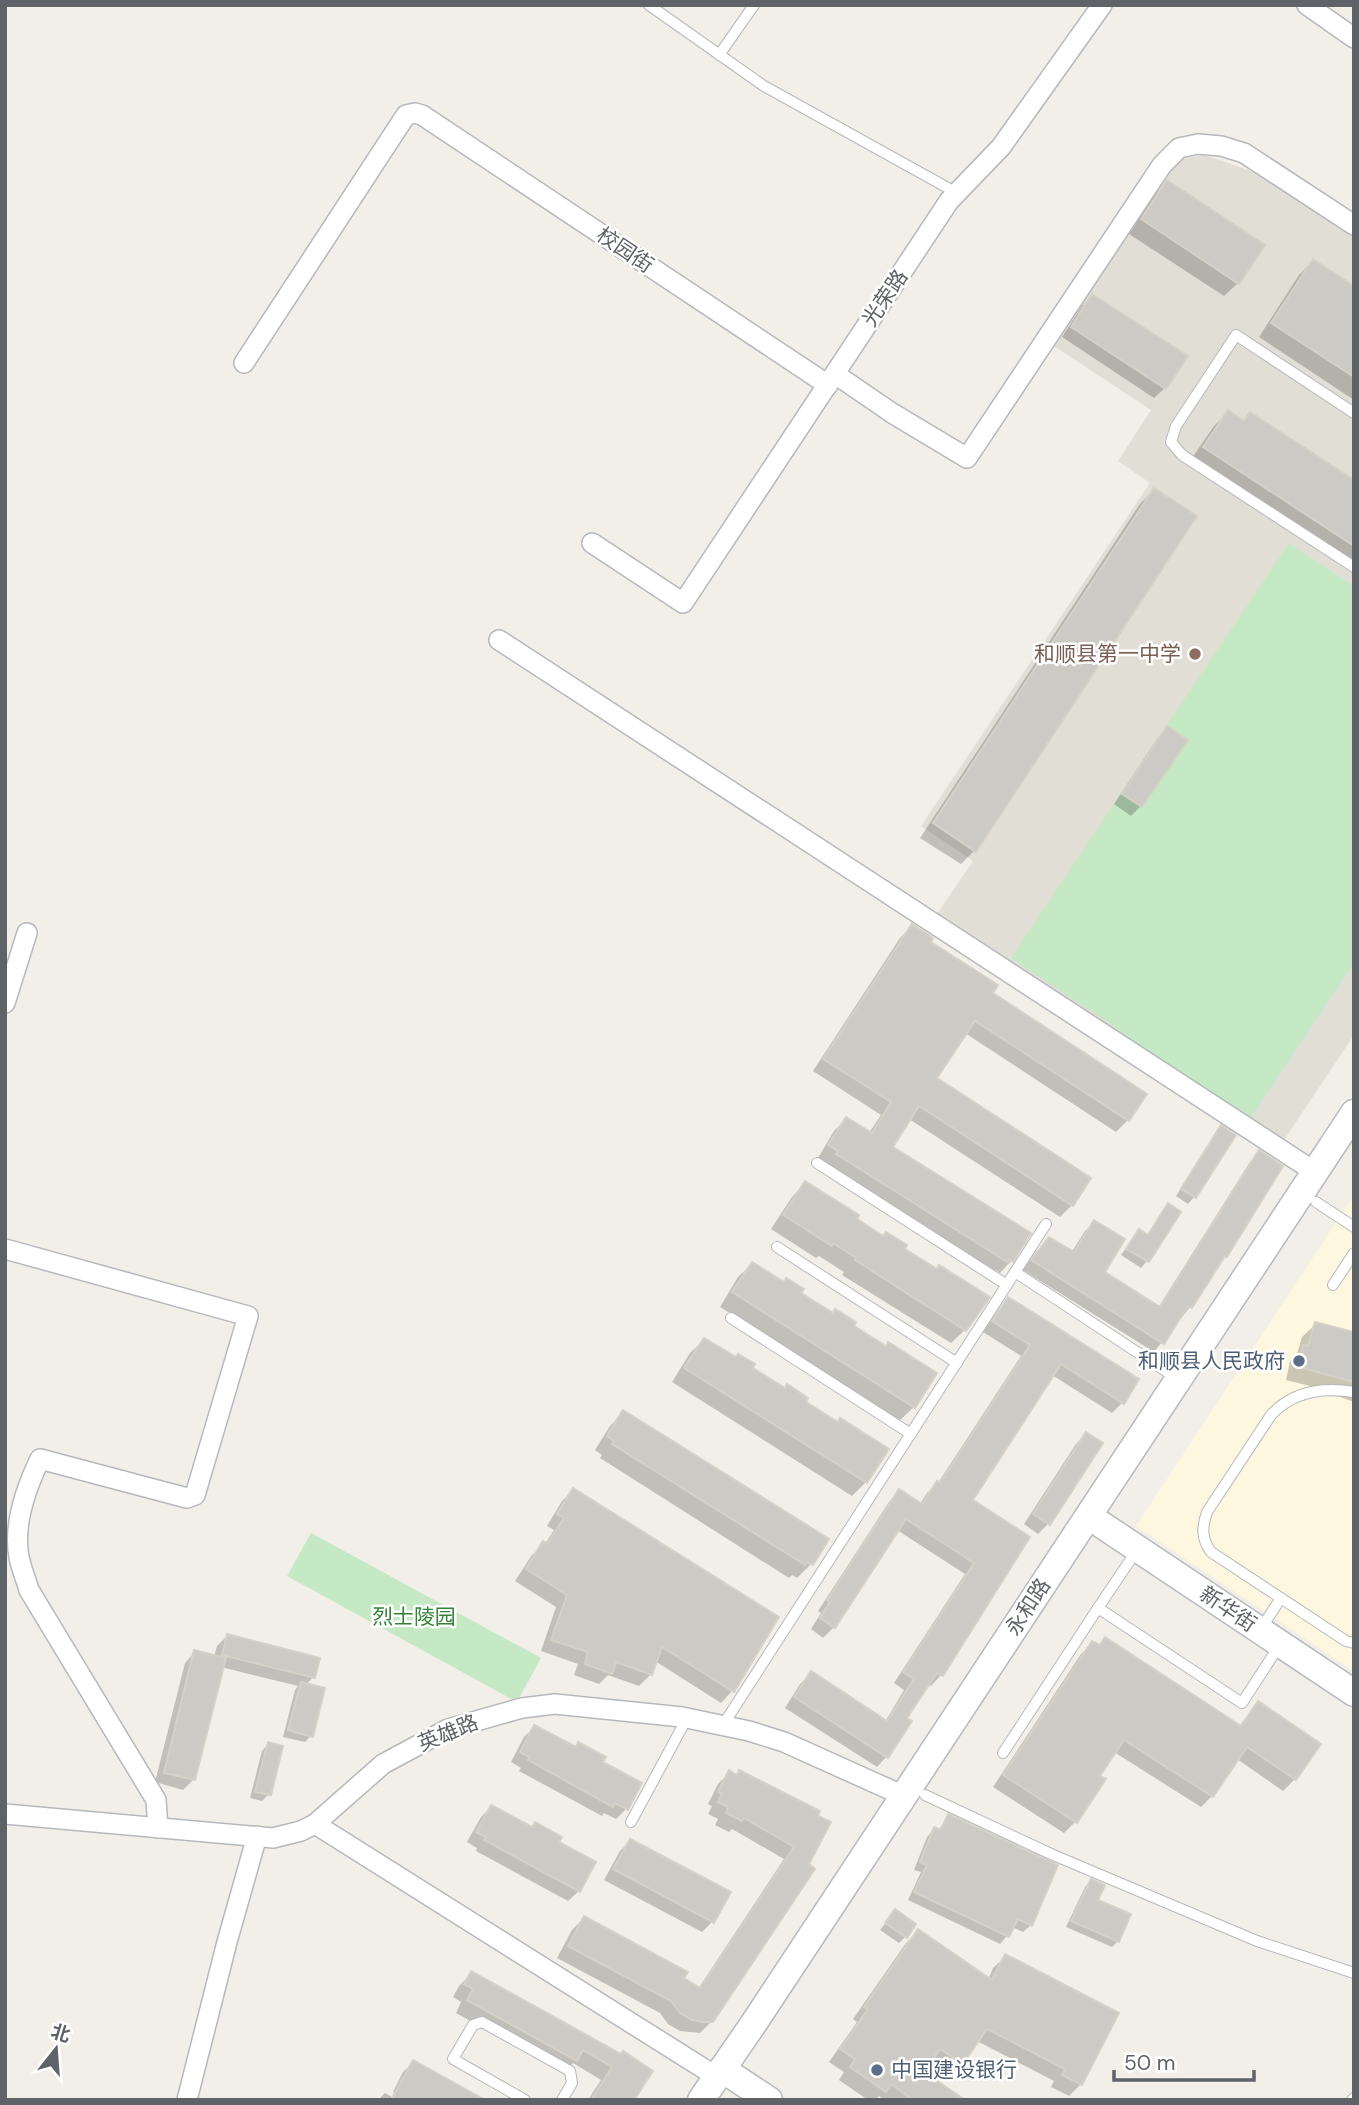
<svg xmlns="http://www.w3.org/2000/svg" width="1359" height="2105" font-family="'DM Sans','Noto Sans SC',sans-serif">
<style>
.commercial{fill:#fef7e0}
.education{fill:#e1ded6}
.green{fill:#c5e8c5}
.shadow{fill:#0003}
.building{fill:#cccac5;stroke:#d6d1c6;stroke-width:2}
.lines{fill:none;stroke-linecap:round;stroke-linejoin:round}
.lane-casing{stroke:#b5b8bc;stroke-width:12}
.street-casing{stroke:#b5b8bc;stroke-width:22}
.secondary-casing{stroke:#b6babf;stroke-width:29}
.lane{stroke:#fff;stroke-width:10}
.street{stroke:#fff;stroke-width:19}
.secondary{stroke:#fff;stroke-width:26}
.education-dot{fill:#8d6e63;stroke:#fff;stroke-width:2.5}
.service-dot{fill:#5c6f8a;stroke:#fff;stroke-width:2.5}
.labels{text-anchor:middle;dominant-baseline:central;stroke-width:5;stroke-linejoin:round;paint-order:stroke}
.street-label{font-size:21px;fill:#5f6368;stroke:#fff}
.education-label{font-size:21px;fill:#785e54;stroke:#fff;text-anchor:end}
.service-label{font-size:21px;fill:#4e5e75;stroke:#fff;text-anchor:end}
.park-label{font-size:21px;fill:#348238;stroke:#fff}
</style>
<rect width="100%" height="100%" fill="#f1efe8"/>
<polygon class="commercial" points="1354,1195 1354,1671 1136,1526"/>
<polygon class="education" points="1204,155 1257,173 1354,237 1354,1035 1282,1143 937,914 973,861 921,826 1150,483 1118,461 1151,410 1051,344 1177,160"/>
<g class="green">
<polygon points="1289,543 1354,586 1354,963 1251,1117 1131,1040 1120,1030 1011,958"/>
<polygon points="311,1533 541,1658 517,1702 287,1576"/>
</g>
<g class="shadow">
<polygon points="1167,183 1238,283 1224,296 1129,234 1153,196"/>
<polygon points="1313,261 1354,288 1354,400 1259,337 1299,275"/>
<polygon points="1093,296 1165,388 1154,398 1062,337 1082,306"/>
<polygon points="1228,412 1242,422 1250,414 1354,482 1354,562 1190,461 1214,426"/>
<polygon points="1154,490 975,850 961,864 920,838 1140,504"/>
<polygon points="1167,729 1141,806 1131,816 1114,804 1157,739"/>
<polygon points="912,926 991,994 1128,1120 1116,1132 965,1033 935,1079 1072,1205 1060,1217 909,1119 891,1147 1011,1261 1000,1273 996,1270 993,1273 818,1158 834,1131 846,1119 869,1133 881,1115 813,1071 900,938"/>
<polygon points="1221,1128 1233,1135 1194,1197 1188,1204 1176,1196 1215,1134"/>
<polygon points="1260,1153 1226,1256 1216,1266 1190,1307 1154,1352 1023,1270 1035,1253 1049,1239 1071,1253 1085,1231 1095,1222 1102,1273 1158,1308 1250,1162"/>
<polygon points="805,1183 854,1219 902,1249 965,1330 951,1343 842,1275 844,1272 819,1256 816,1258 771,1229 792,1197"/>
<polygon points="1168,1206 1178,1212 1147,1261 1141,1268 1121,1255 1139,1231 1147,1236"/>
<polygon points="752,1264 851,1327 914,1407 900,1420 720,1307 738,1277"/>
<polygon points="1009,1299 1122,1403 1112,1413 1052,1375 971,1500 1028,1537 941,1675 931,1686 928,1684 905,1719 887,1756 877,1767 785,1708 800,1684 811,1674 885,1722 904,1690 894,1683 965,1574 897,1530 834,1627 823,1638 811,1629 821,1613 818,1611 889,1502 899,1491 920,1504 927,1493 938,1483 1021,1356 983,1332 998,1310"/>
<polygon points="1316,1324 1354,1334 1354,1402 1310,1386 1286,1380 1290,1361 1297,1354 1302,1337"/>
<polygon points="704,1340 803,1402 866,1482 852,1496 672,1382 690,1353"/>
<polygon points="624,1412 811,1564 797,1578 792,1575 789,1578 600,1458 602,1455 595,1450 610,1426"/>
<polygon points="1086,1434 1048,1524 1038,1534 1024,1524 1076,1444"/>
<polygon points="573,1490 776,1618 732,1691 721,1703 655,1661 651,1674 639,1686 608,1675 599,1684 574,1675 578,1664 541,1651 556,1607 515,1581 532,1555 545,1544 554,1530 547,1526 562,1501"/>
<polygon points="227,1636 313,1677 306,1685 311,1736 305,1742 283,1737 295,1690 298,1686 221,1667 193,1780 183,1790 155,1782 185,1663 195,1652 214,1657 217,1646"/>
<polygon points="1106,1639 1239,1726 1258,1703 1319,1744 1295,1779 1283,1791 1237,1759 1212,1796 1201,1807 1114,1752 1098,1777 1103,1780 1075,1822 1064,1833 993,1787 1081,1654 1093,1643 1098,1646"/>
<polygon points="535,1727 574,1749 578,1744 600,1763 640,1784 626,1809 616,1819 604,1813 602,1816 519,1771 521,1768 511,1762 524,1737"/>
<polygon points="268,1744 269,1794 262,1801 250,1798 262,1751"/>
<polygon points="739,1772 818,1812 712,2021 700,2033 680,2031 668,2024 660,2013 557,1958 572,1930 584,1918 698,1989 784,1859 732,1829 729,1832 715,1825 718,1819 708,1814 712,1806 708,1804 718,1784 729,1773 736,1776"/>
<polygon points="491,1807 557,1843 579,1891 568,1901 476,1851 477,1848 467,1842 481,1817"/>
<polygon points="948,1816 1031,1925 1023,1932 1012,1927 1007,1936 1000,1944 908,1900 921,1872 914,1870 927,1837 934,1829 938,1831"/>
<polygon points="630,1841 712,1922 702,1932 604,1880 620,1851"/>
<polygon points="1091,1881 1096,1900 1118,1941 1112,1947 1066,1927 1085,1887"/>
<polygon points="895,1911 905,1937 899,1943 880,1930"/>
<polygon points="918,1932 988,1980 993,1968 1005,1957 1081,2084 1069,2096 1051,2087 1054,2081 977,2041 962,2063 950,2075 929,2061 921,2072 962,2100 884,2100 879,2096 875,2100 868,2100 839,2080 844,2072 829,2062 857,2022 853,2019 906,1943"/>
<polygon points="472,1973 621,2056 632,2100 588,2100 601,2080 573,2063 563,2073 456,2013 461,2002 453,1997 459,1986"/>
<polygon points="414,2062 408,2100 393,2092 403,2072"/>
<polygon points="385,2093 397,2100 378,2100"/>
</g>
<g class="building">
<polygon points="1167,180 1265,245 1239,284 1141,219"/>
<polygon points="1313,259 1354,286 1354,377 1271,323"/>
<polygon points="1092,294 1188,356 1166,389 1071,327"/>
<polygon points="1228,410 1244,421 1250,412 1354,480 1354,546 1203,447"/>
<polygon points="1154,488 1197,516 976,852 933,823"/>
<polygon points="1167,726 1188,740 1142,807 1122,794"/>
<polygon points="912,924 933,938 931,942 998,985 993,993 1147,1094 1129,1121 975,1021 937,1078 1091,1178 1073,1206 919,1106 893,1147 1031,1233 1013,1262 1009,1259 1007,1262 936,1217 836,1154 838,1151 828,1145 846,1117 872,1133 891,1102 823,1059"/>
<polygon points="1221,1125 1236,1135 1196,1198 1181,1189"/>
<polygon points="1259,1150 1283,1166 1227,1257 1225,1256 1192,1308 1188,1306 1164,1344 1031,1260 1049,1237 1074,1252 1094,1220 1125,1239 1105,1272 1160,1307"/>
<polygon points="805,1181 859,1215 857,1219 883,1236 886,1232 907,1245 905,1249 937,1269 939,1265 990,1297 966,1331 855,1260 856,1258 833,1243 832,1246 783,1215"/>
<polygon points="1168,1203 1181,1212 1149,1262 1126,1249 1139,1229 1148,1235"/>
<polygon points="752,1262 784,1282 786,1278 804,1289 801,1293 833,1313 835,1309 856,1322 854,1326 886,1346 888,1342 937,1373 915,1408 732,1292"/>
<polygon points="1008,1297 1139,1379 1124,1404 1061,1364 973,1500 1030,1537 943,1676 937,1673 907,1718 912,1721 888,1758 794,1697 811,1671 887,1721 914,1679 903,1672 974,1563 906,1519 835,1628 820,1618 830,1602 827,1600 899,1489 922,1504 937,1481 940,1483 1030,1345 992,1321"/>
<polygon points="1315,1322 1354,1332 1354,1382 1299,1367 1303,1345 1308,1346"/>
<polygon points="704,1338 736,1357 738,1354 755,1364 753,1368 785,1388 787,1384 808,1398 806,1402 838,1422 840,1418 889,1449 867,1483 684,1368"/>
<polygon points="623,1410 829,1539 813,1565 807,1562 805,1565 612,1444 614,1441 607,1436"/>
<polygon points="1086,1432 1103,1443 1050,1525 1033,1514"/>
<polygon points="573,1488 779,1617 734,1692 662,1647 652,1675 616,1662 612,1674 585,1664 588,1652 551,1640 567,1595 526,1569 543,1541 547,1544 564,1518 557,1514"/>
<polygon points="227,1634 320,1658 315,1678 222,1655"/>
<polygon points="1105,1637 1241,1726 1258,1701 1321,1744 1296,1780 1247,1747 1213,1797 1124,1740 1100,1776 1106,1779 1077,1823 1003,1775 1092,1641 1100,1645"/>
<polygon points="194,1650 226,1658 195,1780 164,1773"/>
<polygon points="301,1682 325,1688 313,1737 288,1730"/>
<polygon points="534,1725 576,1747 578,1742 606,1757 603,1762 642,1783 628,1810 615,1803 613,1807 528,1760 530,1757 520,1752"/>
<polygon points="268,1742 283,1746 271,1795 255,1792"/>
<polygon points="729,1770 737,1775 739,1770 820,1811 818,1816 831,1822 809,1864 815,1869 713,2022 704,2022 692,2020 680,2013 671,2001 568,1946 584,1916 688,1972 684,1978 700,1988 794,1847 744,1818 742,1821 726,1813 728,1807 718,1802 722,1794 718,1792"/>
<polygon points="491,1805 532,1827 535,1822 562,1837 559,1842 596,1862 580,1892 484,1840 486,1837 476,1832"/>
<polygon points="948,1814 1058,1865 1032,1926 1018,1919 1009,1937 914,1892 927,1865 920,1862 934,1827 941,1830"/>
<polygon points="630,1839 731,1892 714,1923 613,1869"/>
<polygon points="1091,1879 1105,1885 1098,1900 1131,1914 1119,1942 1071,1921"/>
<polygon points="895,1909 916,1924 907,1938 885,1923"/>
<polygon points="918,1929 992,1980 1005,1954 1119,2013 1082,2085 1062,2075 1065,2069 987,2029 963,2064 940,2049 924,2072 965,2100 913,2100 891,2084 886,2092 850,2067 855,2059 840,2049 868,2009 864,2007"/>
<polygon points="471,1971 621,2054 623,2051 653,2071 634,2100 591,2100 612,2067 583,2050 577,2061 467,2000 473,1989 464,1984"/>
<polygon points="413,2060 485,2100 391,2100"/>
</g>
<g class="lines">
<defs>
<g id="lane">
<polyline points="649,5 764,86 957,193"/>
<polyline points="719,55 754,5"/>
<polyline points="1354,413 1236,335 1176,426 1171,442 1182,455 1354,567"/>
<polyline points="817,1163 1007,1285"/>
<polyline points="1316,1202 1354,1227"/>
<polyline points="777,1247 957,1363"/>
<polyline points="1015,1272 1178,1379"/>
<polyline points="1333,1285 1354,1253"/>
<polyline points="731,1318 911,1434"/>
<path d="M 1354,1392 C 1323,1387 1293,1391 1271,1415 L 1207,1512 C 1202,1527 1201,1538 1211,1552 L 1346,1641 L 1354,1643"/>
<polyline points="1098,1608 1137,1550"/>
<polyline points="1260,1630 1281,1598"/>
<polyline points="723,1725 1046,1224"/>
<polyline points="1003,1753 1098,1608 1242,1703 1279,1646"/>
<polyline points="925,1795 1051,1854 1257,1941 1354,1973"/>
<polyline points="631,1822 687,1718"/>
<polyline points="525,2100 453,2059 473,2025 482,2022 570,2071 572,2083 562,2100"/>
<polyline points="1352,2100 1354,2098"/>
</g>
<g id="street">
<polyline points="1307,5 1354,38"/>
<polyline points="244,363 406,115 415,113 422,115 828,385"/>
<polyline points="835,374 892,413 967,458 1162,165 1179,148 1198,144 1221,146 1244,153 1354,225"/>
<polyline points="592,543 683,603 949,201 1001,147 1102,5"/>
<polyline points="499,640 1315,1172"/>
<polyline points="5,1003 27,933"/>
<path d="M 5,1249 L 248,1316 L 195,1495 L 187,1498 L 40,1459 C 26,1488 13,1525 19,1557 C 21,1568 26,1579 29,1590 L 156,1800 L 158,1828"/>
<polyline points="5,1814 273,1838 301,1831 315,1824 383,1764 448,1729 522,1708 555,1704 682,1717 749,1731 784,1742 904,1796"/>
<polyline points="315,1824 717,2077"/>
<polyline points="187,2100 227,1942 257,1836"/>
</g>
<g id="secondary">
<polyline points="1102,1525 1354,1693"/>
<polyline points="722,2069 769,2100"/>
<polyline points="701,2100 754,2023 1354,1113"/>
</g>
</defs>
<use href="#lane" class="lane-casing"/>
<use href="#street" class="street-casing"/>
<use href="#secondary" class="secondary-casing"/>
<use href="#lane" class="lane"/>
<use href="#street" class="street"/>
<use href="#secondary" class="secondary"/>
</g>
<circle class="education-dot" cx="1195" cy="654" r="7"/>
<g class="service-dot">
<circle cx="1299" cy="1361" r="7"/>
<circle cx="877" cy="2070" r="7"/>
</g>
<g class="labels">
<g class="street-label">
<text transform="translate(625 250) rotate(34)">校园街</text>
<text transform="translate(885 298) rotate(-56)">光荣路</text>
<text transform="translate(1028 1607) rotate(-57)">永和路</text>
<text transform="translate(1228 1609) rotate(34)">新华街</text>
<text transform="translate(448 1733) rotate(-22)">英雄路</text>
</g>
<g class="education-label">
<text x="1181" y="654">和顺县第一中学</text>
</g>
<g class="service-label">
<text x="1285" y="1361">和顺县人民政府</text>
<text x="891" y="2070" text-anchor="start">中国建设银行</text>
</g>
<g class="park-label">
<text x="414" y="1617">烈士陵园</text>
</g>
</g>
<rect width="1359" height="2105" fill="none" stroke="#5f6368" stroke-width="14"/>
<g transform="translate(56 2049) rotate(17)" stroke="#ffffff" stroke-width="5" paint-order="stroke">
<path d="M0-5L12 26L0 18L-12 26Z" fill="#5f6368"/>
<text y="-10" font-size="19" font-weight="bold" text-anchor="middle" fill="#5f6368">北</text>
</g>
<path d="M1114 2070v10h140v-10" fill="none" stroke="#5f6368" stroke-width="3.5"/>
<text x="1124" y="2070" font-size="21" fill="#5f6368" stroke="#ffffff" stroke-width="5" paint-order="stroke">50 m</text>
</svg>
